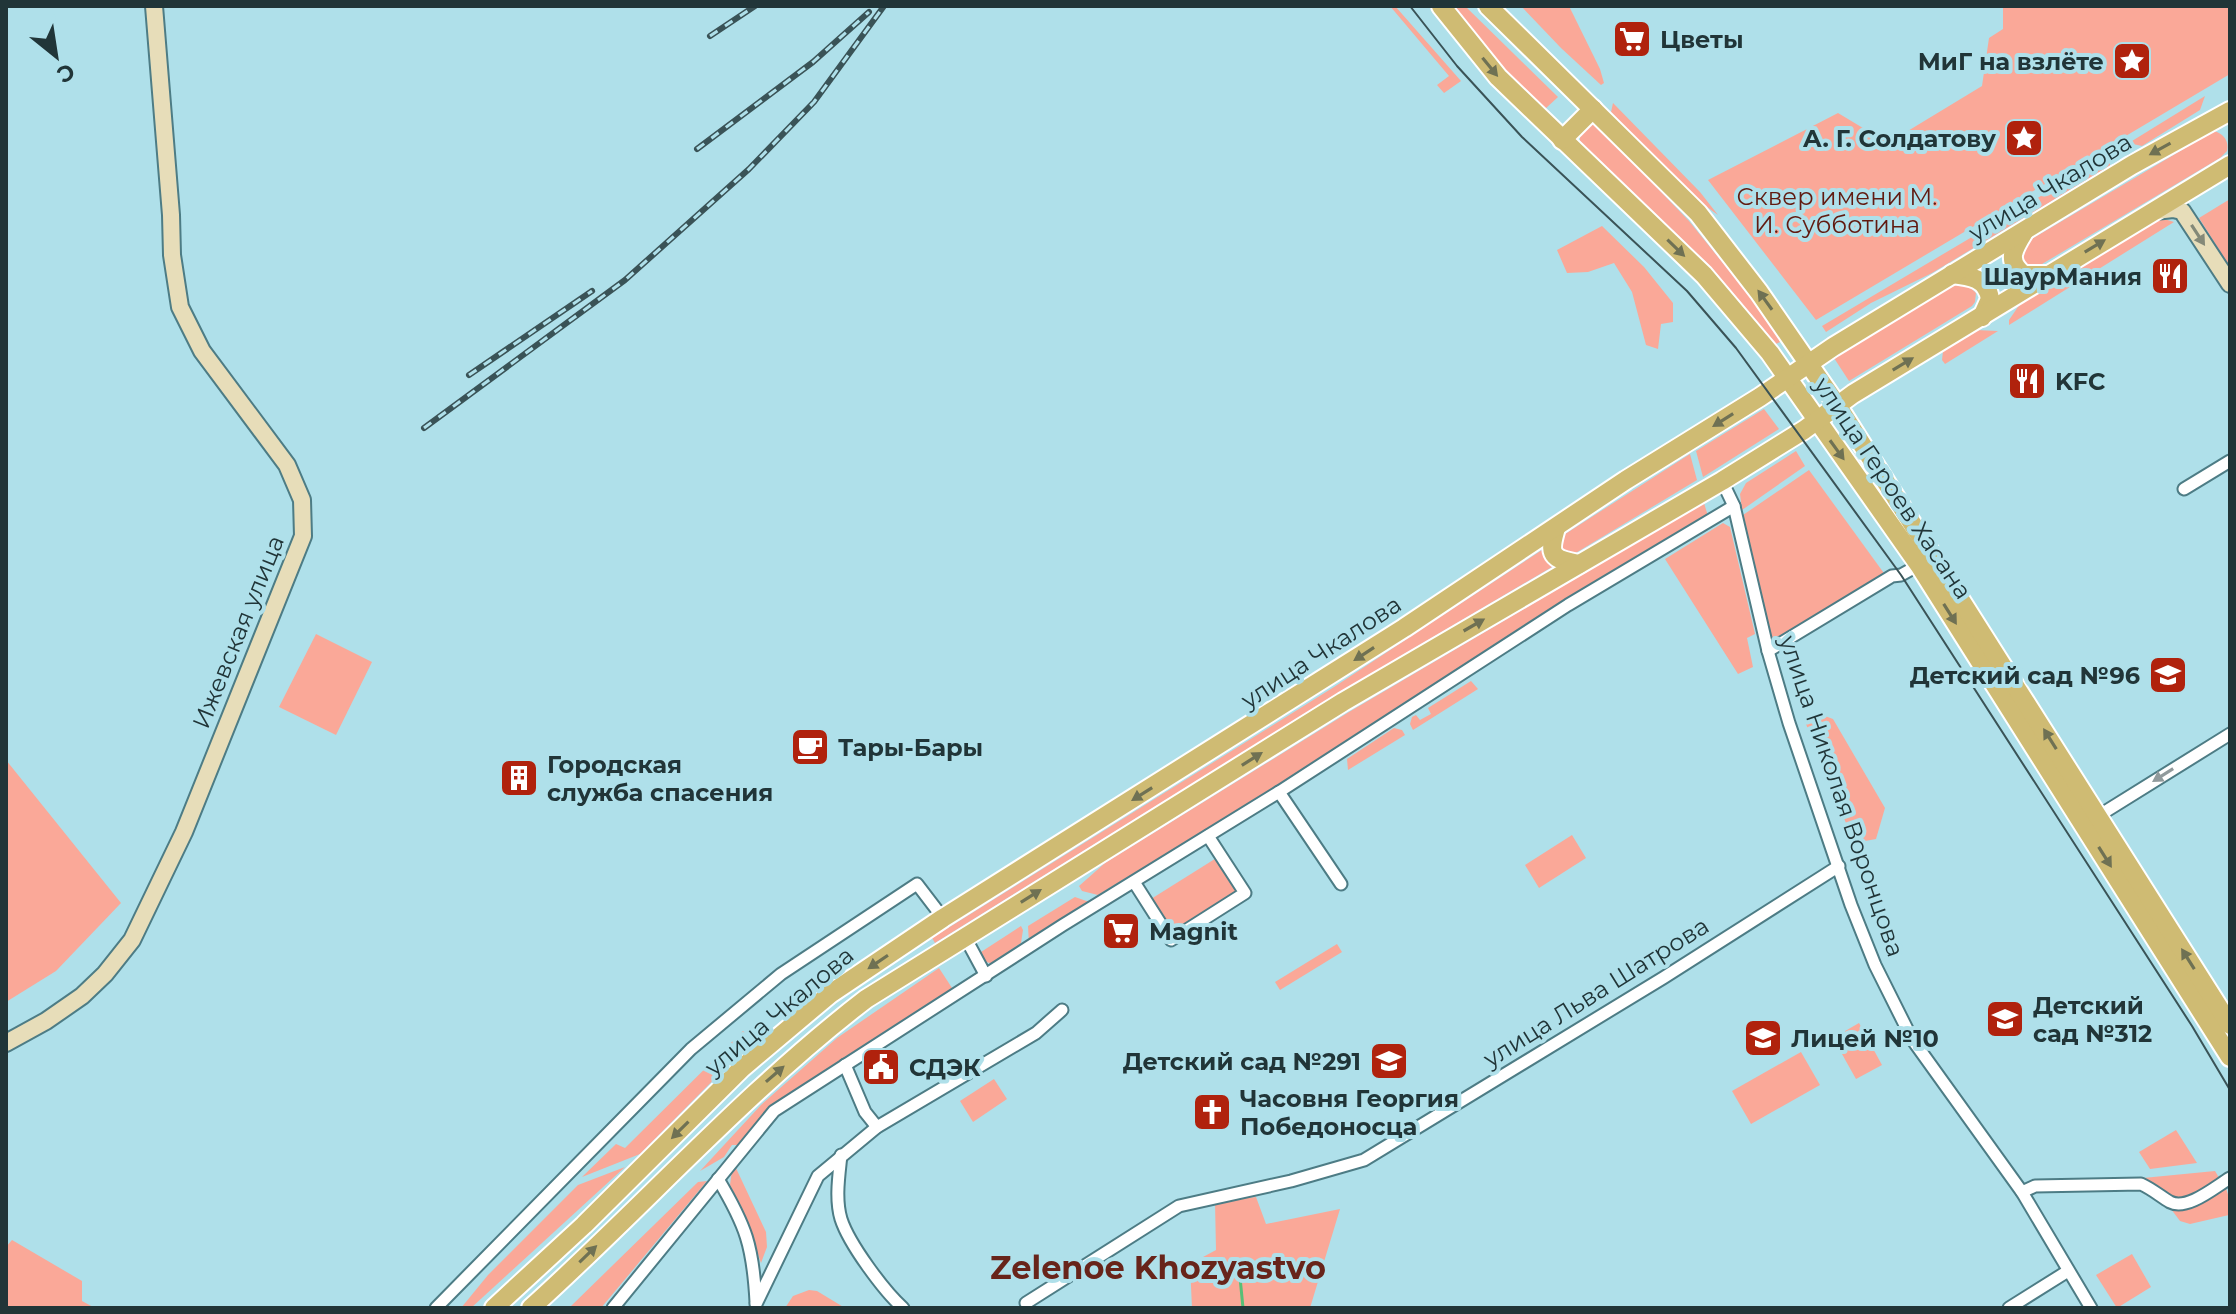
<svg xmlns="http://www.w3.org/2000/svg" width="2236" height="1314" font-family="Montserrat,sans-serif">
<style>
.green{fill:#faa898}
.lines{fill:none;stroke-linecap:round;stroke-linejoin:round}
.stream{stroke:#57bf77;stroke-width:3}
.street-casing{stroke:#4d7c85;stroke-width:15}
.secondary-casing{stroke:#4d7c85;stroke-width:20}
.primary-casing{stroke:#fff;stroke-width:22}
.street{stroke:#fff;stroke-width:11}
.secondary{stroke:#e7ddb9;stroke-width:16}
.primary{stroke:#cfbb73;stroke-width:18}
.tram{stroke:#3a5357;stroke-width:2}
.rail-casing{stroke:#3a5357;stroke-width:6}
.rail{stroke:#afe0ea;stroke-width:3;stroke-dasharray:9;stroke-linecap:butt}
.oneway{fill:#6f7153}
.oneway2{fill:#848978}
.oneway3{fill:#909a9c}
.labels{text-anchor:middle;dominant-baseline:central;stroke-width:8;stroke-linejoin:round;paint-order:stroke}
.poi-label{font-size:24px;font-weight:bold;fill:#213538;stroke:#afe0ea;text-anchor:start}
.street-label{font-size:24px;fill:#213538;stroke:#afe0ea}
.park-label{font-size:24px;fill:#611a10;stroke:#afe0ea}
.district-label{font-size:32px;font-weight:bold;fill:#68241a;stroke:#afe0ea}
</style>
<rect width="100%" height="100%" fill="#afe0ea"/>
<g class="green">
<polygon points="1390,6 1395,6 1461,81 1444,93 1437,85 1449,76"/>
<polygon points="1450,6 1465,6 1558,97 1544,110 1512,79"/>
<polygon points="1521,6 1569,6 1600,69 1604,83 1601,85 1561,48"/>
<polygon points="2003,6 2230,6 2230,74 1816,320 1708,180 1838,113 1888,143 1982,86 1989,38 2003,29"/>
<polygon points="2205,96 2200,110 2142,146 2133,144 2132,141"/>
<polygon points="1613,103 1700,192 1718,215 1693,197 1611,112"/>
<polygon points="1591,125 1597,125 1689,221 1753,300 1782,341 1776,344 1712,268 1580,141 1580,135"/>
<path d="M 2214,131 C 2224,134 2229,141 2227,151 L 2220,158 L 2037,267 L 2022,263 L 2020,249 L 2023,244 Z"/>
<polygon points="2110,155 2110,166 1932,273 1871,303 1826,332 1822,326"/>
<polygon points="2230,199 2230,267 2199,218"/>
<polygon points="2161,218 2174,222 2009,325 2009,320 2022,301"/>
<polygon points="1602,226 1644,267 1673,303 1673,322 1661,324 1658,349 1646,345 1632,292 1614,263 1588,272 1567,273 1557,250"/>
<polygon points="1965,282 1976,293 1975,302 1972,306 1849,381 1834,358 1957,283"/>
<polygon points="1975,330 1998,331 1945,364 1942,360 1943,351"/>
<polygon points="1764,409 1779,429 1703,477 1696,451"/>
<polygon points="1796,451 1805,466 1742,510 1740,494 1746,483"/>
<polygon points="1690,454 1697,480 1574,554 1569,555 1561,550 1559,541 1562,536"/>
<polygon points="1809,470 1886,576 1773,643 1743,515"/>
<polygon points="1704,503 1708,516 1132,880 1129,876 1098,895 1082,891 1079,886 1105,863 1349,712"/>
<polygon points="1723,523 1730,527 1755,634 1747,638 1753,667 1738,674 1665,559"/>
<polygon points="1542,550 1552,567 1338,693 935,943 932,938 1334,687"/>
<polygon points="316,634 372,662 336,735 279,707"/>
<polygon points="1471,681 1478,689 1413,730 1410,724 1412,717 1416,715 1420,720 1431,714 1428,708"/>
<polygon points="1825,716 1833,719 1885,808 1876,839 1854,843 1806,724 1814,717"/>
<polygon points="1394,728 1402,730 1405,735 1348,770 1347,759"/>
<polygon points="6,760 121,903 56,971 6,1002"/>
<polygon points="1572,835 1586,858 1539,888 1525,865"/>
<polygon points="1218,857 1240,893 1173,935 1151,899"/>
<polygon points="1075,897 1095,904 1029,944 1028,926"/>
<polygon points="1021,926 1023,930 1021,943 1005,954 1006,958 994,964 986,962 981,952"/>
<polygon points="1337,944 1342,952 1280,990 1275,982"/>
<polygon points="939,968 954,991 782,1099 738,1145 732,1145 724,1157 700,1171 761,1105 837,1038"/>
<polygon points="1859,1023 1882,1065 1856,1079 1833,1038"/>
<polygon points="743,1031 752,1041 640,1154 582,1177 616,1144 625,1148"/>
<polygon points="1801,1052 1820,1085 1751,1124 1732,1091"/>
<polygon points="994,1079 1007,1099 973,1122 960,1101"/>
<polygon points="2176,1130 2197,1163 2150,1169 2139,1152"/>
<polygon points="735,1166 766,1232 767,1247 761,1263 743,1210 730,1185 732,1170"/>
<polygon points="625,1167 471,1308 461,1308 488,1275 578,1185"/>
<polygon points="2215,1171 2221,1181 2186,1201 2171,1197 2143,1178"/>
<polygon points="707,1181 601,1308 569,1308 698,1182"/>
<polygon points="2225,1185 2230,1201 2229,1215 2190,1224 2180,1221 2168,1205"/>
<polygon points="1256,1197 1266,1224 1340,1209 1310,1308 1192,1308 1190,1264 1216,1250 1215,1202"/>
<polygon points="12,1240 82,1281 82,1301 95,1308 6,1308 6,1247"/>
<polygon points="2132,1254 2151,1287 2117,1308 2096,1275"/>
<polygon points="809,1290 817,1291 845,1308 785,1308 793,1296"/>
</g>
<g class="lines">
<polyline class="stream" points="1239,1267 1243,1308"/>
<defs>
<g id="street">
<polyline points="1722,481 1734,506 1768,651 1789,723 1851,905 1875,965 1912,1039 2022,1192 2091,1308"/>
<polyline points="2184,489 2230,461"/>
<polyline points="1768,651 1892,576 1901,575 1919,565"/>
<polyline points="1279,792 1341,884"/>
<polyline points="2095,818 2230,734"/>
<polyline points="1134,882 1171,940 1245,893 1208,836"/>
<polyline points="965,937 986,976"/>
<polyline points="845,1065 865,1112 877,1127"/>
<path d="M 841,1155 C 839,1175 835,1199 841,1219 C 849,1244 884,1291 903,1308"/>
<path d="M 718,1179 C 746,1226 753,1246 756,1302"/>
<path d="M 2022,1192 L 2035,1186 L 2141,1184 C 2152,1189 2160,1196 2170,1202 C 2187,1211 2215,1187 2230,1178"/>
<polyline points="1026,1303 1179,1206 1291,1181 1364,1160 1663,978 1839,866"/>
<polyline points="756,1304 818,1176 877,1127 1036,1033 1062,1010"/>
<polyline points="436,1308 691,1049 781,974 917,884 943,918"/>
<polyline points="613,1308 774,1111 1063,925 1279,792 1568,605 1734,506"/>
<polyline points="2009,1308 2068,1271"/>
</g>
<g id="secondary">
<polyline points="2155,211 2173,209 2182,211 2230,284"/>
<polyline points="6,1043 46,1021 82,996 105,974 132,940 184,832 303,536 302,500 287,465 202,351 180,307 172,255 171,215 154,6"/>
</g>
<g id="primary">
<polyline points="1441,6 1498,77 1704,275 1770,353 1919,565 2230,1057"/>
<polyline points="1488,6 1698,213 1759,292 1837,405 2230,1025"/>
<polyline points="1562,140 1593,109"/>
<path d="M 2024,232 C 2014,248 2005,261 2024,275 L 2047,275"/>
<path d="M 1952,274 C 1970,276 1987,278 1990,299 L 1982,317"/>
<path d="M 1556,528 C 1548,555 1551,559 1579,564"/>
<polyline points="494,1308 584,1225 742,1068 830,994 943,918 1404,628 1626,480 1760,397 1833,347 2132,165 2230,111"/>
<path d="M 531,1308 C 644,1206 745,1092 866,999 L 1343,702 L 1722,481 L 1804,430 L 1853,394 L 2230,165"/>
</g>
</defs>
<use href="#street" class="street-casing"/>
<use href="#secondary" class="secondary-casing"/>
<use href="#primary" class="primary-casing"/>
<use href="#street" class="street"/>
<use href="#secondary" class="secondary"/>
<use href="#primary" class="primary"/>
<polyline class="tram" points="1410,6 1457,66 1522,137 1687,291 1736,348 1901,575 2192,1026 2230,1090"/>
<defs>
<g id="rail">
<polyline points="710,36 755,6"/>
<polyline points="697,149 813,62 869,12"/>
<polyline points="469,375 592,291"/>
<polyline points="424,428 625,280 749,169 814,102 884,6"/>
</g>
</defs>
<use href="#rail" class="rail-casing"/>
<use href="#rail" class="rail"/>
</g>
<defs><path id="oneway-solid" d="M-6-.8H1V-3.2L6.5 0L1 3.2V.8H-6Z" transform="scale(2)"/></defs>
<g class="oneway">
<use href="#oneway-solid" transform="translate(1490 67) rotate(51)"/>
<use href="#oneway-solid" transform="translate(2160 149) rotate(151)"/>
<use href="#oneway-solid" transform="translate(2095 246) rotate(-31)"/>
<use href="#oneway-solid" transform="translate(1676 248) rotate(44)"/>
<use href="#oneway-solid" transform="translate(1765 300) rotate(-126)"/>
<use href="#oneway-solid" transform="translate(1903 364) rotate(-31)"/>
<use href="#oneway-solid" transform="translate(1723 420) rotate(148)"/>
<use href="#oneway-solid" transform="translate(1837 450) rotate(54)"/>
<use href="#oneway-solid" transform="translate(1950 614) rotate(58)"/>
<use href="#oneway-solid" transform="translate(1474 625) rotate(-30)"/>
<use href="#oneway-solid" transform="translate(1364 654) rotate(147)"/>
<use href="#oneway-solid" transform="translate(2050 739) rotate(-122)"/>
<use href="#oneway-solid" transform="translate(1252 759) rotate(-32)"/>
<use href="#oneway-solid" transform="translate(1142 794) rotate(148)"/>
<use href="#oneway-solid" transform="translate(2105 857) rotate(58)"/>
<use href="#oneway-solid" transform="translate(1031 896) rotate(-32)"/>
<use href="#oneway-solid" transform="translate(2188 959) rotate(-122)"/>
<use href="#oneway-solid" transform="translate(878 962) rotate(146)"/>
<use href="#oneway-solid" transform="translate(775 1074) rotate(-41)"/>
<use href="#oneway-solid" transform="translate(680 1130) rotate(135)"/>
<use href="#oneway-solid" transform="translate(588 1254) rotate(-44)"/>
</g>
<use class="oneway2" href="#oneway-solid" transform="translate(2198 235) rotate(57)"/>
<use class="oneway3" href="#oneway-solid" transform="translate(2163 775) rotate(148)"/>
<defs>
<symbol id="supermarket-square" viewBox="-11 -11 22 22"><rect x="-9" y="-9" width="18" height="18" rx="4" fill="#b0220d" stroke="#afe0ea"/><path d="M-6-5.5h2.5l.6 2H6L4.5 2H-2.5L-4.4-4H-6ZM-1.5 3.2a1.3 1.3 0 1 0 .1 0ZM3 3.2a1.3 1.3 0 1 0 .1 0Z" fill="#fff"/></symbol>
<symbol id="sight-square" viewBox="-11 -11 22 22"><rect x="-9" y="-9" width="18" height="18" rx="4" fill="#b0220d" stroke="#afe0ea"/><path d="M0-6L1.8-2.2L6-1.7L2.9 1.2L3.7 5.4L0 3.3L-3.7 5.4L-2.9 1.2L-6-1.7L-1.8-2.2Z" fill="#fff"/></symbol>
<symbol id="restaurant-square" viewBox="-11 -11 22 22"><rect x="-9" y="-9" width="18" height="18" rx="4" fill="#b0220d" stroke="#afe0ea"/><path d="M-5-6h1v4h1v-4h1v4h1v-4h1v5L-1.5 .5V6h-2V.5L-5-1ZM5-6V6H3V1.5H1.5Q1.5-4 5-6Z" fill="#fff"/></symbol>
<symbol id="school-square" viewBox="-11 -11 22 22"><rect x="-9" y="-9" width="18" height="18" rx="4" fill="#b0220d" stroke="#afe0ea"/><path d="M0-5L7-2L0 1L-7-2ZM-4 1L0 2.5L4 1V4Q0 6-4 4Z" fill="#fff"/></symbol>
<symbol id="cafe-square" viewBox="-11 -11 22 22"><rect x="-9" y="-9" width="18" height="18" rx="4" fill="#b0220d" stroke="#afe0ea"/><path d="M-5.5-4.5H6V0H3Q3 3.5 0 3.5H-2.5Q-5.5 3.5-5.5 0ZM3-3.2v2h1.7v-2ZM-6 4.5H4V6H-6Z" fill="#fff"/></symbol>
<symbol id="building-square" viewBox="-11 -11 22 22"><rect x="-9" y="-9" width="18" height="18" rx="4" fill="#b0220d" stroke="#afe0ea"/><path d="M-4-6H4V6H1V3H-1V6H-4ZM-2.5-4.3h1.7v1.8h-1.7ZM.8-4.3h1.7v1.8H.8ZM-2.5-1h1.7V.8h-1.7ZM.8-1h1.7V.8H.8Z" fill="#fff"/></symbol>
<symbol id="civic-square" viewBox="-11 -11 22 22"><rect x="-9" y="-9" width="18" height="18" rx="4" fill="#b0220d" stroke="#afe0ea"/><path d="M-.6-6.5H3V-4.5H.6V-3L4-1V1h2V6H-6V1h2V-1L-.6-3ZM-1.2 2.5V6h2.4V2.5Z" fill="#fff"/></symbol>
<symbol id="church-square" viewBox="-11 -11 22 22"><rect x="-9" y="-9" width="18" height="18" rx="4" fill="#b0220d" stroke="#afe0ea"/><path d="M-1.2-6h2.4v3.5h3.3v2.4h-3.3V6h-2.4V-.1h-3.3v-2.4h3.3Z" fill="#fff"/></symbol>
</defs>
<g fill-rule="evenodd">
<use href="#supermarket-square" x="1610" y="17" width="44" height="44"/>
<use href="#sight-square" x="2110" y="39" width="44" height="44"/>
<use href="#sight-square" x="2002" y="116" width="44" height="44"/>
<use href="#restaurant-square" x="2148" y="254" width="44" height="44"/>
<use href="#restaurant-square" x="2005" y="359" width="44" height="44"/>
<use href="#school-square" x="2146" y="653" width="44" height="44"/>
<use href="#cafe-square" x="788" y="725" width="44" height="44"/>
<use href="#building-square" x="497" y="756" width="44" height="44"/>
<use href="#supermarket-square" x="1099" y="909" width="44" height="44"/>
<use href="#school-square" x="1983" y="997" width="44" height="44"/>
<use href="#school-square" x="1741" y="1016" width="44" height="44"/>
<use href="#school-square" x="1367" y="1039" width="44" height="44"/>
<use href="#civic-square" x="859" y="1045" width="44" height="44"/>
<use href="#church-square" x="1190" y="1090" width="44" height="44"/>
</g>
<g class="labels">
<g class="poi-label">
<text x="1660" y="39">Цветы</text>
<text x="2104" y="61" text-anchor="end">МиГ на взлёте</text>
<text x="1996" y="138" text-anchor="end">А. Г. Солдатову</text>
<text x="2142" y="276" text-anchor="end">ШаурМания</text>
<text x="2055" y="381">KFC</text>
<text x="2140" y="675" text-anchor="end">Детский сад №96</text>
<text x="838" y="747">Тары-Бары</text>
<text x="547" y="764">Городская<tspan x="547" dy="28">служба спасения</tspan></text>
<text x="1149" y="931">Magnit</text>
<text x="2033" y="1005">Детский<tspan x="2033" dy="28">сад №312</tspan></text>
<text x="1791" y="1038">Лицей №10</text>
<text x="1361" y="1061" text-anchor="end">Детский сад №291</text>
<text x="909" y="1067">СДЭК</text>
<text x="1240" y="1098">Часовня Георгия<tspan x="1240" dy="28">Победоносца</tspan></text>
</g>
<g class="street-label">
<text transform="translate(2050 187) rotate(-31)">улица Чкалова</text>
<text transform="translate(1893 488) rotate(56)">улица Героев Хасана</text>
<text transform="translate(238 632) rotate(-68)">Ижевская улица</text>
<text transform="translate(1321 652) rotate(-33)">улица Чкалова</text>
<text transform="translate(1842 796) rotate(71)">улица Николая Воронцова</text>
<text transform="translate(1596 992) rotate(-32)">улица Льва Шатрова</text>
<text transform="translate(779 1011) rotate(-40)">улица Чкалова</text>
</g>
<g class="park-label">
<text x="1837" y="196">Сквер имени М.<tspan x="1837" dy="28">И. Субботина</tspan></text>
</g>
<g class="district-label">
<text x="1158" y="1267">Zelenoe Khozyastvo</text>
</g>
</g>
<rect width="2236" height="1314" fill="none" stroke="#213538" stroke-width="16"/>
<g transform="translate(56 56) rotate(150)" stroke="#afe0ea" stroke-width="6" paint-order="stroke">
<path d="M0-6L14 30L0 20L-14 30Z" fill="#213538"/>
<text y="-12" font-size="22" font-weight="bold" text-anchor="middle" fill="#213538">С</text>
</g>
</svg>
